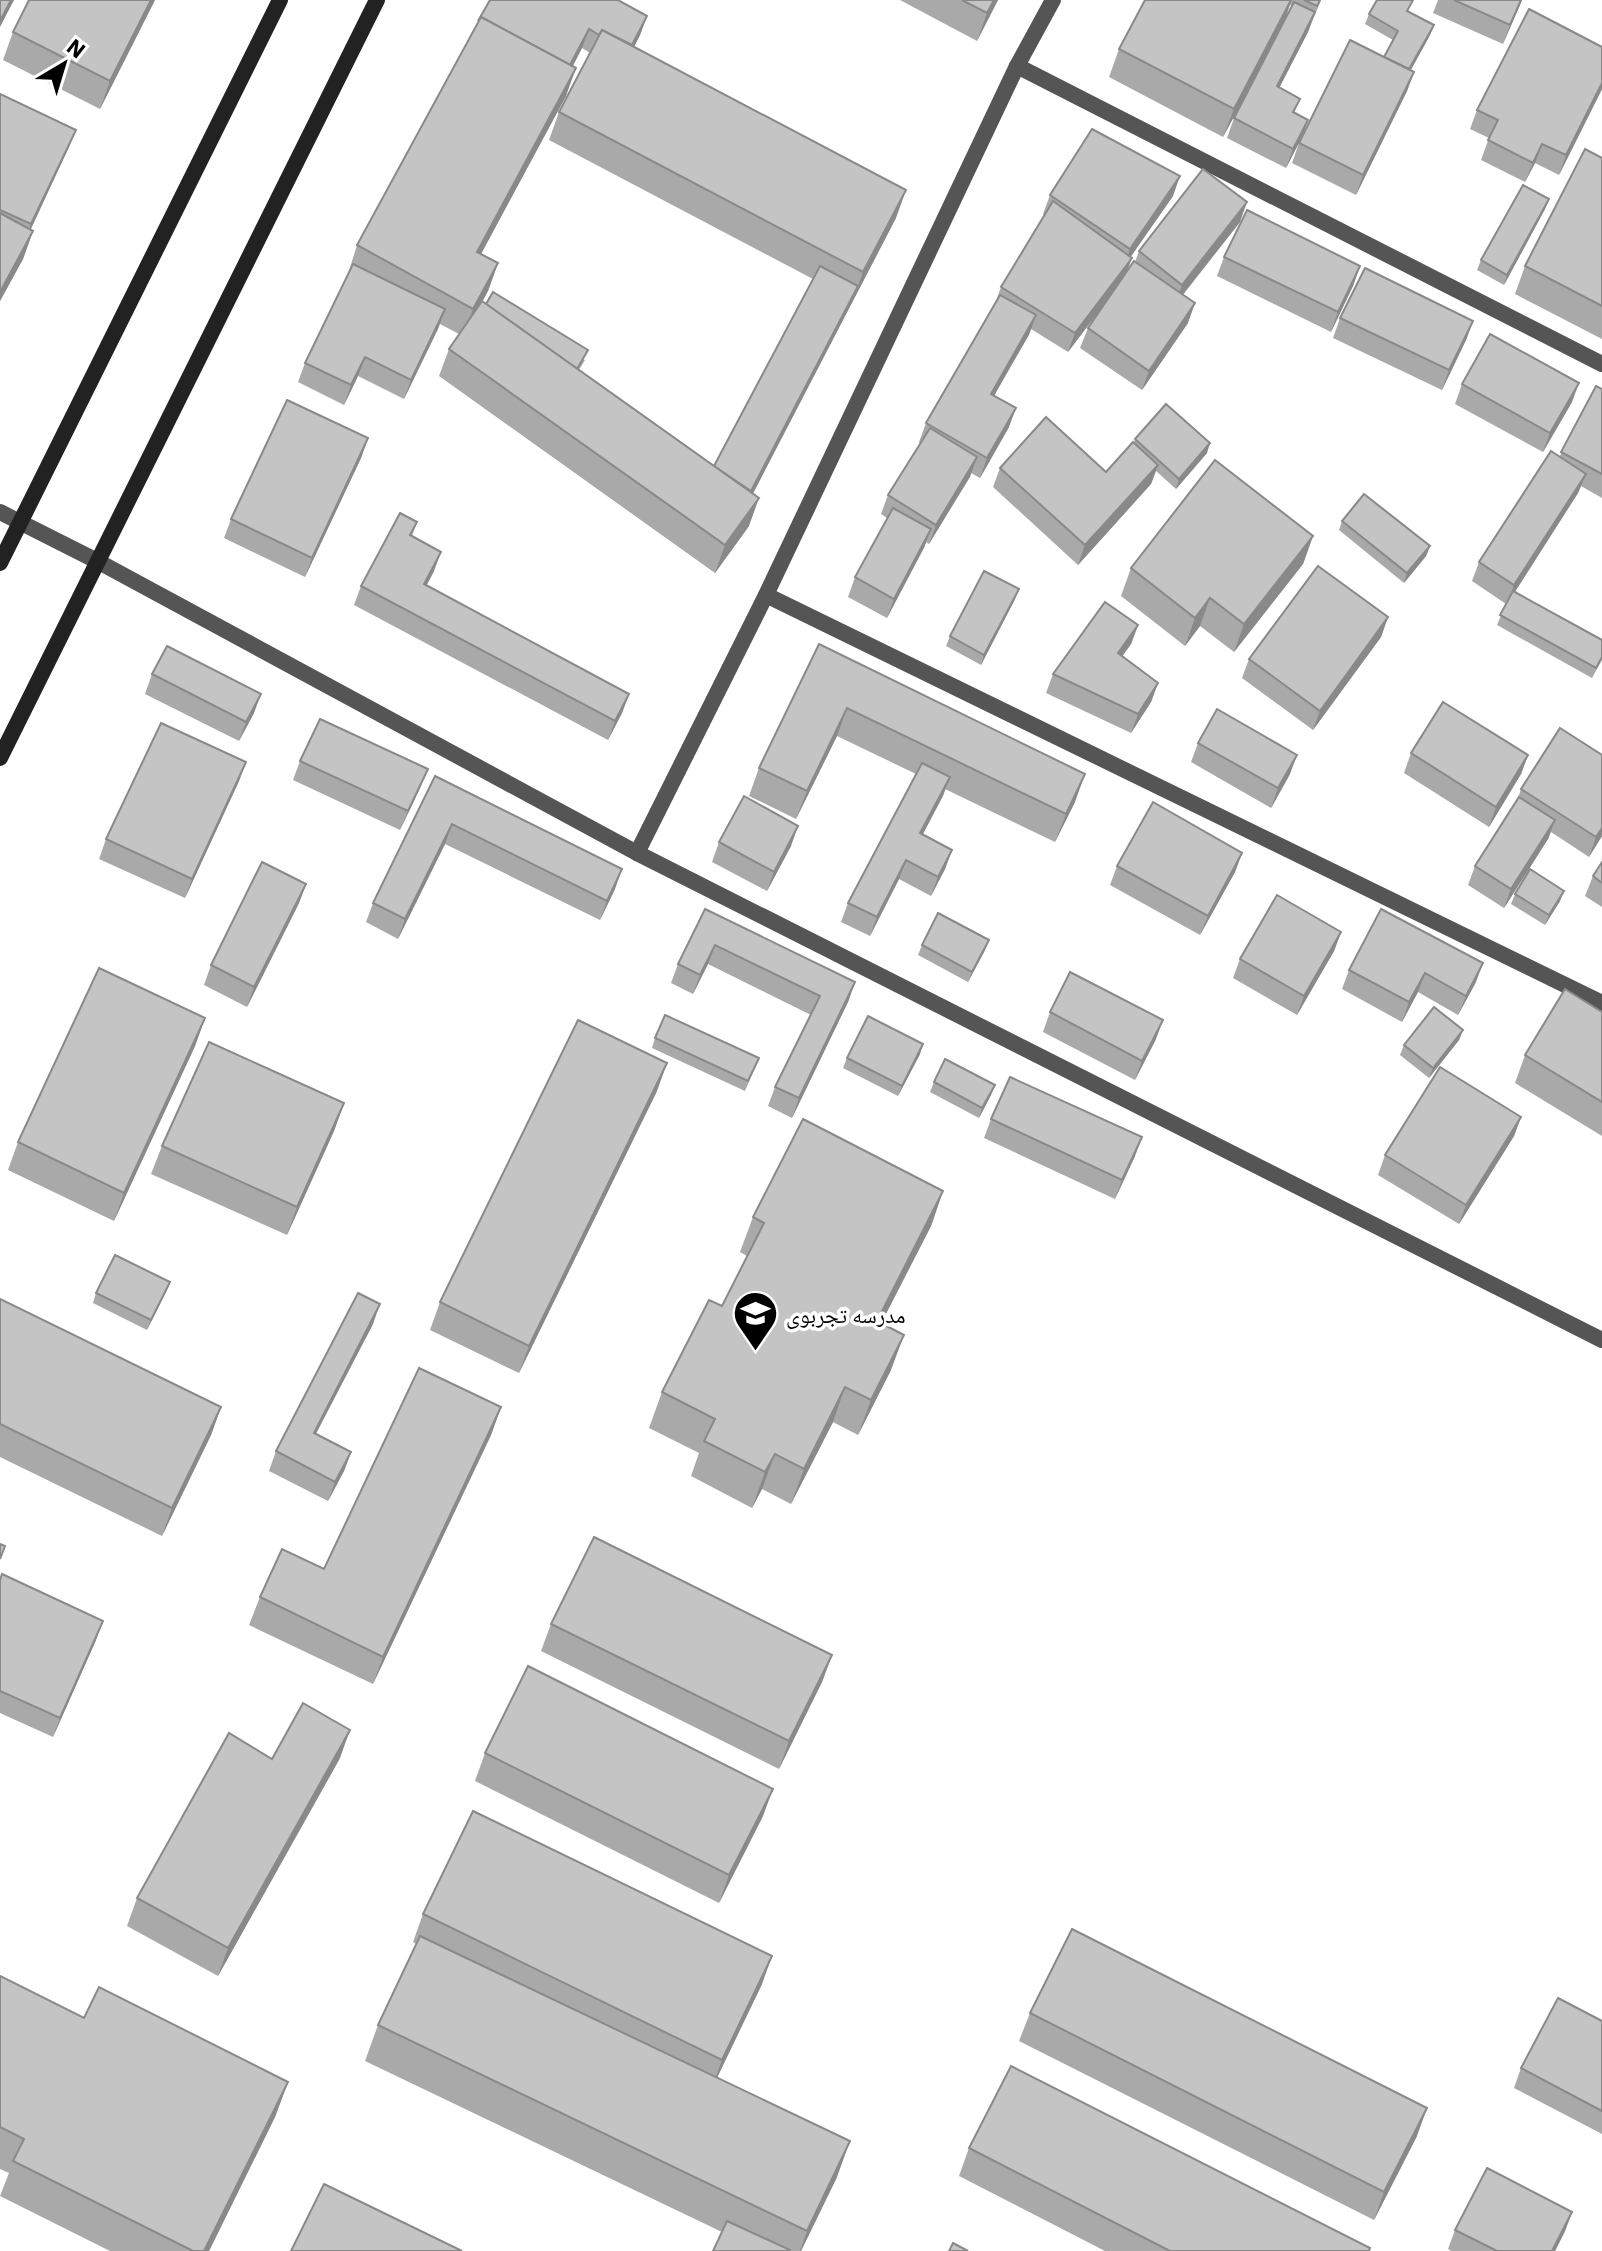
<svg xmlns="http://www.w3.org/2000/svg" width="1602" height="2251" font-family="'IBM Plex Sans','Noto Naskh Arabic',sans-serif">
<style>
.lines{fill:none;stroke-linecap:round;stroke-linejoin:round}
.minor{stroke:#555;stroke-width:16}
.secondary{stroke:#222;stroke-width:16}
.wall{fill:#a9a9a9;fill-rule:evenodd}
.shaded-wall{fill:#898989}
.building{fill:#c4c4c4;stroke:#898989;stroke-width:2}
.labels{text-anchor:middle;dominant-baseline:central;stroke-width:7;stroke-linejoin:round;paint-order:stroke}
.poi-label{font-size:22px;fill:#000;stroke:#fff;text-anchor:start}
</style>
<rect width="100%" height="100%" fill="#fff"/>
<g class="lines">
<g class="minor">
<polyline points="1017,66 1602,364"/>
<polyline points="0,512 99,562 637,853 1602,1340"/>
<polyline points="766,595 1602,1003"/>
<polyline points="637,853 766,595 1017,66 1053,0"/>
</g>
<g class="secondary">
<polyline points="0,563 280,0"/>
<polyline points="0,758 377,0"/>
</g>
</g>
<g class="wall">
<polygon points="155,0 100,109 3,60 13,32"/>
<path d="M 490,0 L 647,16 L 640,35 L 634,47 L 896,218 L 752,494 L 749,526 L 715,573 L 439,376 L 449,349 L 459,334 L 440,324 L 404,399 L 358,376 L 344,405 L 298,382 L 305,363 L 348,274 L 357,245 ZM 582,48 L 590,53 L 559,112 L 549,140 L 813,279 L 714,466 L 579,370 L 585,360 L 481,304 L 488,291 L 498,263 L 481,254 L 566,96 L 573,66 Z"/>
<polygon points="900,0 998,0 977,41"/>
<polygon points="1145,0 1321,0 1308,32 1279,87 1300,99 1294,113 1308,120 1302,138 1384,57 1393,40 1365,24 1369,14 1409,12 1434,25 1430,35 1411,70 1414,72 1407,91 1356,195 1292,163 1299,143 1286,168 1227,138 1234,118 1292,6 1290,5 1284,23 1223,137 1109,77 1119,49"/>
<polygon points="1438,0 1522,0 1503,44 1433,13"/>
<polygon points="1602,89 1559,175 1535,163 1525,182 1481,160 1489,138 1470,129 1477,110"/>
<polygon points="0,94 68,149 30,229 33,231 23,259 0,301"/>
<polygon points="1602,158 1602,339 1515,294 1525,266"/>
<polygon points="1050,195 1173,196 1130,257 1127,271 1135,262 1139,251 1240,222 1183,295 1188,323 1142,390 1080,348 1088,328 1103,305 1068,352 1031,329 994,396 1009,427 980,478 971,473 929,544 926,542 887,618 848,597 855,577 887,518 881,514 888,495 920,443 919,442 926,423 996,301 1001,287 1045,215 1043,214"/>
<polygon points="1549,199 1545,209 1504,285 1477,270 1481,260"/>
<polygon points="1224,257 1360,266 1353,286 1331,332 1217,276"/>
<polygon points="1340,318 1473,321 1466,340 1442,390 1333,338"/>
<polygon points="1462,384 1572,402 1543,452 1455,404"/>
<polygon points="1602,389 1602,498 1581,486 1578,493 1515,592 1602,640 1602,660 1592,678 1497,625 1506,604 1472,581 1479,562 1559,457"/>
<polygon points="368,438 361,458 305,577 224,538 231,519"/>
<polygon points="1135,439 1207,453 1176,489 1156,471 1151,484 1078,565 993,487 1000,468 1106,472 1134,442"/>
<polygon points="1342,521 1430,546 1426,556 1404,583 1339,530"/>
<polygon points="417,522 412,536 434,571 426,586 629,694 622,713 608,740 354,605 361,586"/>
<polygon points="1313,536 1303,564 1234,652 1200,626 1185,646 1121,596 1131,568"/>
<polygon points="1015,599 981,665 946,646 950,636"/>
<polygon points="1388,617 1381,637 1313,730 1242,678 1249,659"/>
<polygon points="1138,625 1131,644 1122,656 1158,683 1151,702 1131,733 1046,693 1053,674"/>
<polygon points="819,644 1075,802 1055,842 945,789 922,835 952,850 945,869 931,896 899,879 870,936 841,922 848,903 916,774 837,736 796,819 749,796 759,768"/>
<polygon points="152,674 254,713 239,741 145,694"/>
<polygon points="1198,743 1290,774 1271,808 1191,762"/>
<polygon points="1411,753 1528,755 1521,774 1489,827 1404,773"/>
<polygon points="300,761 420,788 400,830 293,780"/>
<polygon points="246,762 239,781 185,898 99,859 106,839"/>
<polygon points="435,776 615,889 600,920 445,844 398,939 366,922 373,903"/>
<polygon points="1521,789 1602,836 1589,857 1551,832 1548,839 1504,908 1468,885 1475,866 1517,801"/>
<polygon points="719,842 791,846 767,891 712,862"/>
<polygon points="1242,853 1235,872 1200,935 1110,885 1117,866"/>
<polygon points="1602,862 1602,907 1585,896 1593,876"/>
<polygon points="306,884 299,903 247,1007 204,985 211,965"/>
<polygon points="1515,894 1560,901 1545,925 1511,904"/>
<polygon points="705,909 855,982 848,1002 792,1118 768,1106 775,1087 811,1015 708,964 693,994 671,983 678,964"/>
<polygon points="1381,909 1476,982 1458,1015 1418,992 1402,1022 1342,989 1349,970"/>
<polygon points="1341,932 1334,951 1297,1015 1233,978 1240,959"/>
<polygon points="922,945 985,950 968,982 918,955"/>
<polygon points="1050,1012 1156,1039 1135,1080 1043,1032"/>
<polygon points="1602,1012 1602,1136 1515,1083 1525,1055"/>
<polygon points="205,1018 195,1046 114,1221 8,1170 18,1142"/>
<polygon points="1463,1030 1459,1040 1429,1078 1400,1055 1404,1045"/>
<polygon points="655,1038 759,1058 745,1091 652,1048"/>
<polygon points="920,1054 898,1096 843,1068 847,1058"/>
<polygon points="934,1082 991,1095 979,1118 930,1092"/>
<polygon points="657,1091 519,1373 430,1330 440,1302"/>
<polygon points="344,1103 334,1131 287,1235 151,1174 162,1146"/>
<polygon points="1521,1117 1514,1136 1459,1224 1378,1175 1385,1155"/>
<polygon points="991,1119 1135,1156 1115,1199 984,1138"/>
<polygon points="943,1191 931,1226 881,1323 891,1370 858,1435 833,1422 791,1504 762,1489 752,1508 691,1476 699,1453 649,1428 662,1392 722,1306 747,1256 740,1252 753,1217"/>
<polygon points="170,1282 147,1330 93,1303 96,1293"/>
<polygon points="0,1299 221,1407 211,1435 162,1536 0,1457"/>
<polygon points="373,1324 316,1434 351,1452 344,1471 328,1501 269,1471 276,1451"/>
<polygon points="501,1407 491,1435 373,1684 249,1625 260,1597 324,1569"/>
<polygon points="0,1580 96,1640 53,1737 0,1713"/>
<polygon points="551,1624 832,1655 822,1682 779,1769 541,1651"/>
<polygon points="485,1753 763,1816 719,1903 475,1781"/>
<polygon points="340,1758 218,1976 127,1926 137,1898"/>
<polygon points="423,1914 762,1984 717,2078 837,2177 801,2251 713,2251 722,2232 365,2061 378,2025 416,1944 413,1942"/>
<polygon points="0,1976 84,2018 288,2082 275,2117 209,2251 110,2251 0,2196 9,2173 0,2169"/>
<polygon points="1030,2013 1417,2136 1374,2220 1019,2041"/>
<polygon points="1602,2021 1602,2134 1514,2088 1521,2068"/>
<polygon points="969,2148 1369,2251 1105,2251 959,2176"/>
<polygon points="1572,2212 1565,2231 1555,2251 1451,2251 1448,2249 1455,2230"/>
</g>
<g class="shaded-wall">
<polygon points="11,0 14,0 0,27 0,21"/>
<polygon points="151,0 155,0 100,109 110,81"/>
<polygon points="994,0 998,0 977,41 987,13"/>
<polygon points="1291,0 1284,23 1223,137 1234,109"/>
<polygon points="1521,0 1522,0 1503,44 1510,25"/>
<polygon points="1315,12 1308,32 1270,106 1277,86"/>
<polygon points="647,16 640,35 622,71 629,51"/>
<polygon points="1434,25 1430,35 1404,82 1408,72"/>
<polygon points="589,29 582,48 561,88 568,69"/>
<polygon points="576,68 566,96 467,280 477,252"/>
<polygon points="1414,72 1407,91 1356,195 1363,175"/>
<polygon points="1602,83 1602,89 1559,175 1566,155"/>
<polygon points="1308,120 1301,139 1286,168 1293,149"/>
<polygon points="76,130 68,149 24,244 31,224"/>
<polygon points="1542,144 1535,163 1525,182 1533,163"/>
<polygon points="1180,176 1173,196 1123,268 1130,249"/>
<polygon points="906,190 896,218 744,511 751,491 857,289 863,272"/>
<polygon points="1549,199 1545,209 1504,285 1507,275"/>
<polygon points="1247,202 1240,222 1175,304 1182,285"/>
<polygon points="33,231 23,259 0,301 0,292"/>
<polygon points="1132,258 1125,277 1068,352 1075,333"/>
<polygon points="498,263 488,291 463,337 473,309"/>
<polygon points="1360,266 1353,286 1331,332 1338,312"/>
<polygon points="1195,303 1188,323 1142,390 1149,371"/>
<polygon points="445,309 438,329 404,399 411,380"/>
<polygon points="1036,315 1029,335 984,413 991,394"/>
<polygon points="1473,321 1466,340 1442,390 1449,370"/>
<polygon points="365,357 358,376 344,405 351,385"/>
<polygon points="1579,383 1572,402 1543,452 1550,433"/>
<polygon points="1016,408 1009,427 980,478 987,458"/>
<polygon points="368,438 361,458 305,577 312,558"/>
<polygon points="1210,443 1207,453 1176,489 1179,479"/>
<polygon points="977,457 970,477 929,544 936,525"/>
<polygon points="1158,465 1151,484 1078,565 1085,545"/>
<polygon points="1586,474 1578,493 1507,604 1514,585"/>
<polygon points="759,498 749,526 715,573 725,545"/>
<polygon points="931,529 924,548 887,618 894,599"/>
<polygon points="1313,536 1303,564 1234,652 1244,624"/>
<polygon points="1430,546 1426,556 1404,583 1407,573"/>
<polygon points="441,552 434,571 417,604 424,584"/>
<polygon points="1019,589 1015,599 981,665 984,655"/>
<polygon points="1210,598 1200,626 1185,646 1195,618"/>
<polygon points="1388,617 1381,637 1313,730 1320,711"/>
<polygon points="1138,625 1131,644 1111,672 1118,653"/>
<polygon points="1158,683 1151,702 1131,733 1138,714"/>
<polygon points="261,694 254,713 239,741 246,722"/>
<polygon points="629,694 622,713 608,740 615,721"/>
<polygon points="847,708 837,736 796,819 807,791"/>
<polygon points="1297,755 1290,774 1271,808 1278,788"/>
<polygon points="1528,755 1521,774 1489,827 1496,807"/>
<polygon points="246,762 239,781 185,898 192,879"/>
<polygon points="428,769 420,788 400,830 408,811"/>
<polygon points="1085,774 1075,802 1055,842 1066,814"/>
<polygon points="950,777 943,796 913,853 920,833"/>
<polygon points="1555,820 1548,839 1504,908 1511,889"/>
<polygon points="452,824 445,844 398,939 405,919"/>
<polygon points="798,826 791,846 767,891 774,872"/>
<polygon points="1602,828 1602,836 1589,857 1596,837"/>
<polygon points="952,850 945,869 931,896 938,877"/>
<polygon points="1242,853 1235,872 1200,935 1208,916"/>
<polygon points="906,860 899,879 870,936 877,917"/>
<polygon points="622,869 615,889 600,920 607,901"/>
<polygon points="306,884 299,903 247,1007 254,987"/>
<polygon points="1564,891 1560,901 1545,925 1549,915"/>
<polygon points="1341,932 1334,951 1297,1015 1304,996"/>
<polygon points="989,940 985,950 968,982 972,972"/>
<polygon points="715,945 708,964 693,994 700,975"/>
<polygon points="1483,963 1476,982 1458,1015 1466,996"/>
<polygon points="1425,973 1418,992 1402,1022 1409,1002"/>
<polygon points="855,982 848,1002 792,1118 799,1098"/>
<polygon points="205,1018 195,1046 114,1221 124,1193"/>
<polygon points="1163,1020 1156,1039 1135,1080 1142,1061"/>
<polygon points="1463,1030 1459,1040 1429,1078 1433,1068"/>
<polygon points="923,1044 920,1054 898,1096 902,1086"/>
<polygon points="667,1063 657,1091 519,1373 529,1346"/>
<polygon points="995,1085 991,1095 979,1118 982,1108"/>
<polygon points="344,1103 334,1131 287,1235 297,1207"/>
<polygon points="1521,1117 1514,1136 1459,1224 1466,1205"/>
<polygon points="1142,1137 1135,1156 1115,1199 1122,1180"/>
<polygon points="943,1191 931,1226 864,1357 877,1321"/>
<polygon points="170,1282 166,1292 147,1330 151,1320"/>
<polygon points="380,1304 373,1324 306,1452 314,1433"/>
<polygon points="904,1335 891,1370 858,1435 871,1400"/>
<polygon points="845,1387 833,1422 791,1504 804,1469"/>
<polygon points="221,1407 211,1435 162,1536 172,1508"/>
<polygon points="501,1407 491,1435 373,1684 383,1657"/>
<polygon points="351,1452 344,1471 328,1501 335,1482"/>
<polygon points="775,1454 762,1489 752,1508 765,1472"/>
<polygon points="103,1621 96,1640 53,1737 60,1718"/>
<polygon points="832,1655 822,1682 779,1769 789,1741"/>
<polygon points="350,1730 340,1758 218,1976 228,1948"/>
<polygon points="773,1789 763,1816 719,1903 729,1875"/>
<polygon points="772,1956 762,1984 712,2088 722,2060"/>
<polygon points="288,2082 275,2117 209,2251 204,2251"/>
<polygon points="1427,2108 1417,2136 1374,2220 1384,2192"/>
<polygon points="850,2141 837,2177 801,2251 800,2251 807,2231"/>
<polygon points="1572,2212 1565,2231 1555,2251 1552,2251"/>
</g>
<g class="building">
<polygon points="0,0 11,0 0,21"/>
<polygon points="29,0 151,0 110,81 13,32"/>
<polygon points="490,0 618,0 647,16 632,45 602,30 599,35 589,29 570,65 481,17 478,21"/>
<polygon points="962,0 994,0 987,13"/>
<polygon points="1145,0 1291,0 1234,109 1119,49"/>
<polygon points="1304,0 1320,0 1317,6"/>
<polygon points="1377,0 1413,0 1407,11 1434,25 1409,69 1384,57 1398,31 1369,14"/>
<polygon points="1454,0 1521,0 1510,25"/>
<polygon points="1294,2 1315,12 1277,86 1300,99 1293,112 1308,120 1293,149 1234,118"/>
<polygon points="1529,9 1602,47 1602,83 1566,155 1542,144 1533,163 1488,140 1498,120 1477,110"/>
<polygon points="481,17 576,68 477,252 498,263 473,309 357,245"/>
<polygon points="602,30 906,190 863,272 559,112"/>
<polygon points="1350,40 1414,72 1363,175 1299,143"/>
<polygon points="0,94 76,130 31,224 0,210"/>
<polygon points="1092,129 1180,176 1130,249 1050,195"/>
<polygon points="1585,149 1602,158 1602,306 1525,266"/>
<polygon points="1203,169 1247,202 1182,285 1139,251"/>
<polygon points="1523,185 1549,199 1507,275 1481,260"/>
<polygon points="1053,201 1132,258 1075,333 1001,287"/>
<polygon points="1247,210 1360,266 1338,312 1224,257"/>
<polygon points="0,213 33,231 0,292"/>
<polygon points="1134,261 1195,303 1149,371 1088,328"/>
<polygon points="353,264 445,309 411,380 365,357 351,385 305,363"/>
<polygon points="820,266 858,286 751,491 714,466"/>
<polygon points="1365,268 1473,321 1449,370 1340,318"/>
<polygon points="493,292 588,350 577,369 486,304"/>
<polygon points="1000,295 1036,315 991,394 1016,408 987,458 926,423"/>
<polygon points="482,301 759,498 725,545 449,349"/>
<polygon points="1490,334 1579,383 1550,433 1462,384"/>
<polygon points="1596,386 1602,389 1602,474 1561,452"/>
<polygon points="287,400 368,438 312,558 231,519"/>
<polygon points="1166,404 1210,443 1179,479 1135,439"/>
<polygon points="1046,417 1106,472 1133,442 1158,465 1085,545 1000,468"/>
<polygon points="930,428 977,457 936,525 888,495"/>
<polygon points="1551,451 1586,474 1514,585 1479,562"/>
<polygon points="1215,460 1313,536 1244,624 1210,598 1195,618 1131,568"/>
<polygon points="1364,494 1430,546 1407,573 1342,521"/>
<polygon points="893,508 931,529 894,599 855,577"/>
<polygon points="400,513 417,522 410,535 441,552 424,584 629,694 615,721 361,586"/>
<polygon points="1318,566 1388,617 1320,711 1249,659"/>
<polygon points="984,571 1019,589 984,655 950,636"/>
<polygon points="1513,591 1602,640 1602,657 1596,668 1500,615"/>
<polygon points="1105,602 1138,625 1118,653 1158,683 1138,714 1053,674"/>
<polygon points="819,644 1085,774 1066,814 847,708 807,791 759,768"/>
<polygon points="167,646 261,694 246,722 152,674"/>
<polygon points="1443,702 1528,755 1496,807 1411,753"/>
<polygon points="1217,709 1297,755 1278,788 1198,743"/>
<polygon points="320,719 428,769 408,811 300,761"/>
<polygon points="161,723 246,762 192,879 106,839"/>
<polygon points="1560,728 1602,755 1602,828 1596,837 1521,789"/>
<polygon points="922,763 950,777 920,833 952,850 938,877 906,860 877,917 848,903"/>
<polygon points="435,776 622,869 607,901 452,824 405,919 373,903"/>
<polygon points="744,796 798,826 774,872 719,842"/>
<polygon points="1519,797 1555,820 1511,889 1475,866"/>
<polygon points="1153,802 1242,853 1208,916 1117,866"/>
<polygon points="262,862 306,884 254,987 211,965"/>
<polygon points="1602,862 1602,883 1593,876"/>
<polygon points="1530,869 1564,891 1549,915 1515,894"/>
<polygon points="1277,895 1341,932 1304,996 1240,959"/>
<polygon points="705,909 855,982 799,1098 775,1087 820,996 715,945 700,975 678,964"/>
<polygon points="1381,909 1483,963 1466,996 1425,973 1409,1002 1349,970"/>
<polygon points="938,913 989,940 972,972 922,945"/>
<polygon points="99,968 205,1018 124,1193 18,1142"/>
<polygon points="1070,972 1163,1020 1142,1061 1050,1012"/>
<polygon points="1565,989 1602,1012 1602,1102 1525,1055"/>
<polygon points="1434,1007 1463,1030 1433,1068 1404,1045"/>
<polygon points="665,1015 759,1058 748,1081 655,1038"/>
<polygon points="868,1016 923,1044 902,1086 847,1058"/>
<polygon points="578,1020 667,1063 529,1346 440,1302"/>
<polygon points="209,1042 344,1103 297,1207 162,1146"/>
<polygon points="945,1059 995,1085 982,1108 934,1082"/>
<polygon points="1440,1067 1521,1117 1466,1205 1385,1155"/>
<polygon points="1010,1077 1142,1137 1122,1180 991,1119"/>
<polygon points="803,1119 943,1191 877,1321 904,1335 871,1400 845,1387 804,1469 775,1454 765,1472 704,1441 715,1419 662,1392 709,1300 722,1306 764,1223 753,1217"/>
<polygon points="115,1255 170,1282 151,1320 96,1293"/>
<polygon points="358,1293 380,1304 314,1433 351,1452 335,1482 276,1451"/>
<polygon points="0,1299 221,1407 172,1508 0,1424"/>
<polygon points="419,1368 501,1407 383,1657 260,1597 282,1549 324,1569"/>
<polygon points="594,1537 832,1655 789,1741 551,1624"/>
<polygon points="0,1544 5,1546 0,1559"/>
<polygon points="2,1574 103,1621 60,1718 0,1691 0,1580"/>
<polygon points="528,1666 773,1789 729,1875 485,1753"/>
<polygon points="303,1703 350,1730 228,1948 137,1898 229,1733 272,1759"/>
<polygon points="473,1811 772,1956 722,2060 423,1914"/>
<polygon points="1072,1929 1427,2108 1384,2192 1030,2013"/>
<polygon points="420,1936 850,2141 807,2231 378,2025"/>
<polygon points="0,1976 84,2018 99,1987 288,2082 204,2251 193,2251 13,2161 24,2139 0,2127"/>
<polygon points="1558,1998 1602,2021 1602,2111 1521,2068"/>
<polygon points="1011,2066 1370,2248 1369,2251 1170,2251 969,2148"/>
<polygon points="1487,2168 1572,2212 1552,2251 1497,2251 1455,2230"/>
<polygon points="324,2184 462,2251 291,2251"/>
<polygon points="727,2221 790,2250 789,2251 713,2251"/>
<polygon points="953,2243 968,2251 949,2251"/>
</g>
<defs>
<symbol id="school-pin" viewBox="-11 -11 22 30"><path d="M0 17L-7.5 6A9.5 9.5 0 1 1 7.5 6Z" fill="#000" stroke="#fff"/><path d="M0-5L7-2L0 1L-7-2ZM-4 1L0 2.5L4 1V4Q0 6-4 4Z" fill="#fff"/></symbol>
</defs>
<g fill-rule="evenodd">
<use href="#school-pin" x="730" y="1288" width="51" height="69"/>
</g>
<g class="labels">
<g class="poi-label">
<text x="786" y="1314">مدرسه تجربوى</text>
</g>
</g>
<g transform="translate(64 64) rotate(38)" stroke="#ffffff" stroke-width="6" paint-order="stroke">
<path d="M0-6L14 30L0 20L-14 30Z" fill="#000000"/>
<text y="-12" font-size="22" font-weight="bold" text-anchor="middle" fill="#000000">N</text>
</g>
</svg>
